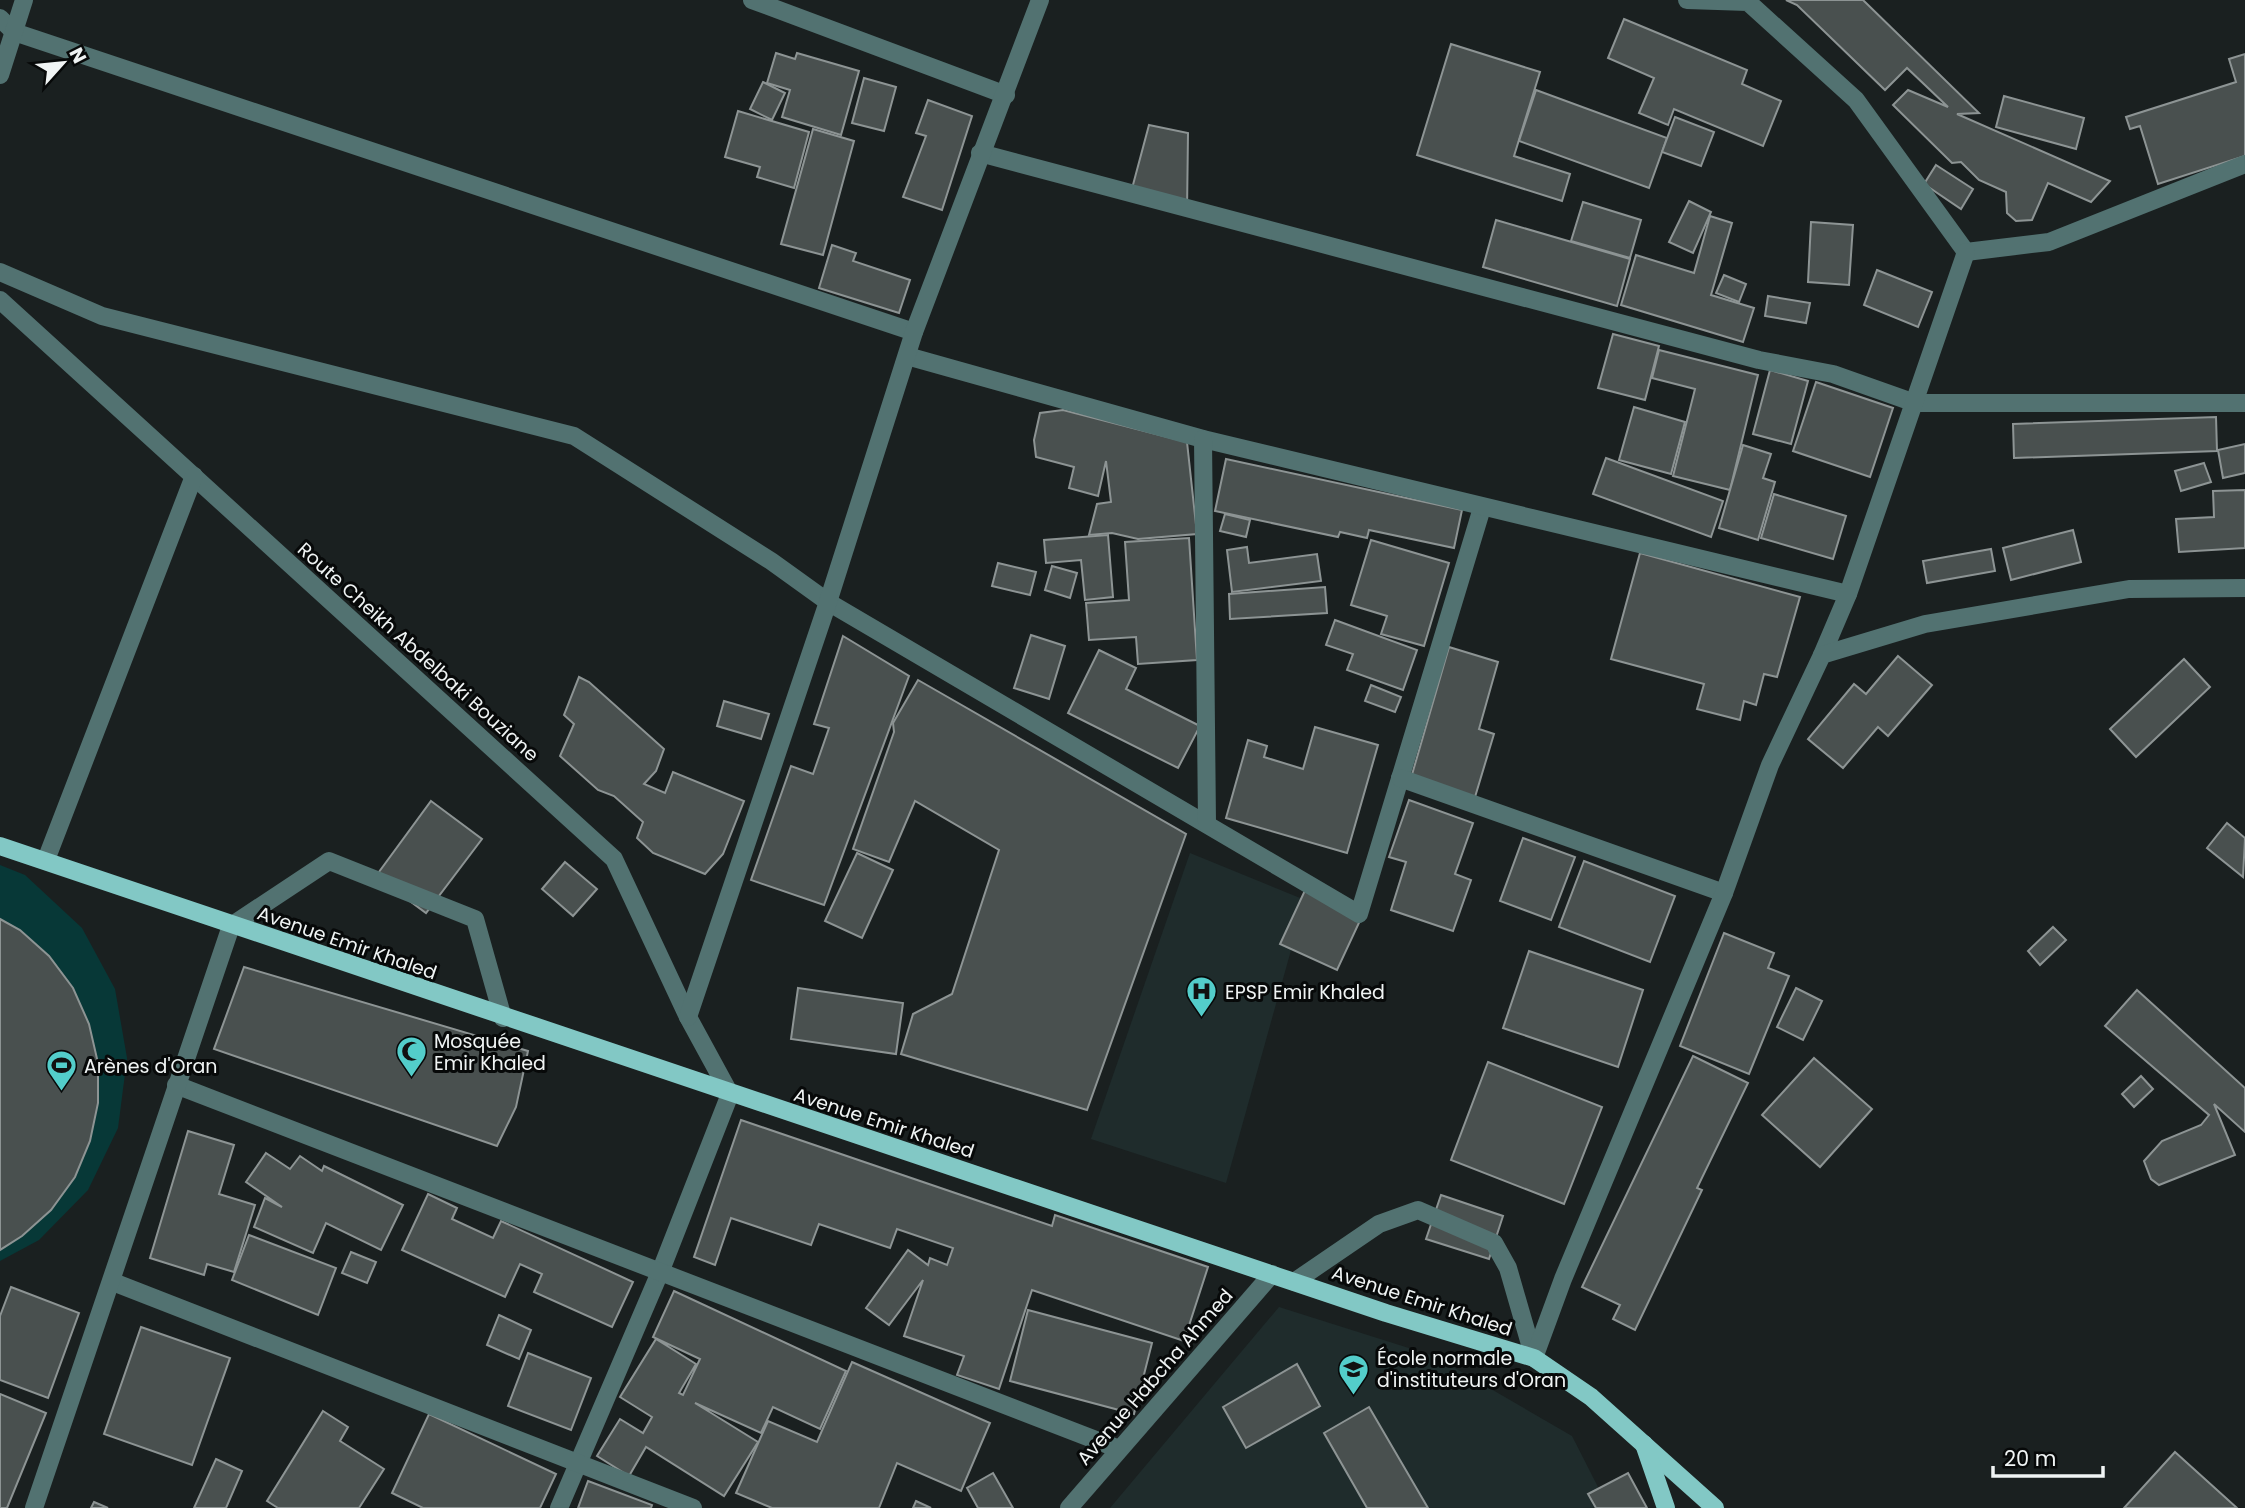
<svg xmlns="http://www.w3.org/2000/svg" width="2245" height="1508" font-family="Poppins,sans-serif">
<style>
.built{fill:#1f2c2c}
.green{fill:#073837}
.building{fill:#49504f;stroke:#8d9494;stroke-width:2}
.lines{fill:none;stroke-linecap:round;stroke-linejoin:round}
.minor{stroke:#527271;stroke-width:18}
.major{stroke:#82c8c5;stroke-width:18}
.labels{text-anchor:middle;dominant-baseline:central;stroke-width:6;stroke-linejoin:round;paint-order:stroke}
.street-label{font-size:19px;fill:#f0f4f4;stroke:#070909}
.poi-label{font-size:19px;fill:#f0f4f4;stroke:#070909;text-anchor:start}
</style>
<rect width="100%" height="100%" fill="#1a2020"/>
<g class="built">
<polygon points="1190,853 1305,900 1226,1183 1091,1139"/>
<polygon points="1279,1307 1434,1356 1572,1436 1599,1489 1638,1508 1110,1508"/>
</g>
<polygon class="green" points="0,865 25,875 82,928 115,989 127,1058 118,1128 88,1190 39,1240 0,1261"/>
<g class="building">
<polygon points="1786,0 1863,0 1979,113 1957,114 2110,181 2091,202 2048,183 2032,220 2016,221 2007,213 2006,192 1979,180 1961,162 1952,163 1893,105 1908,90 1948,107 1907,68 1885,90 1797,5"/>
<polygon points="1624,19 1747,70 1742,84 1781,101 1763,146 1674,109 1668,125 1639,113 1654,78 1608,58"/>
<polygon points="1451,44 1540,72 1514,156 1570,174 1562,201 1417,155"/>
<polygon points="776,53 795,59 797,53 859,71 841,135 782,117 790,90 767,83"/>
<polygon points="2245,54 2245,156 2158,184 2140,126 2130,129 2126,117 2236,82 2229,59"/>
<polygon points="864,78 896,87 884,131 852,123"/>
<polygon points="763,82 785,93 772,120 750,109"/>
<polygon points="1536,90 1667,138 1649,188 1519,141"/>
<polygon points="2004,96 2084,118 2076,149 1996,127"/>
<polygon points="928,100 972,116 942,210 903,197 926,136 916,133"/>
<polygon points="738,111 809,132 794,188 757,177 760,167 725,157"/>
<polygon points="1675,117 1714,132 1701,166 1662,152"/>
<polygon points="1149,125 1188,133 1187,212 1130,196"/>
<polygon points="813,129 854,141 823,255 781,244"/>
<polygon points="1936,165 1973,189 1961,209 1924,184"/>
<polygon points="1689,201 1711,212 1693,253 1669,242"/>
<polygon points="1583,202 1641,220 1630,258 1571,241"/>
<polygon points="1710,216 1732,223 1711,295 1754,308 1743,342 1621,305 1636,255 1694,273"/>
<polygon points="1496,220 1630,259 1617,306 1483,267"/>
<polygon points="1811,222 1853,225 1849,285 1808,282"/>
<polygon points="832,245 856,253 853,261 910,280 899,313 819,288"/>
<polygon points="1877,270 1932,292 1918,327 1864,305"/>
<polygon points="1724,275 1746,284 1739,302 1716,293"/>
<polygon points="1768,296 1810,303 1806,323 1765,316"/>
<polygon points="1613,334 1659,346 1645,400 1598,388"/>
<polygon points="1659,350 1758,375 1730,490 1673,476 1695,389 1652,378"/>
<polygon points="1770,370 1808,381 1791,444 1753,434"/>
<polygon points="1816,382 1893,408 1870,477 1793,451"/>
<polygon points="1634,407 1685,422 1671,474 1619,460"/>
<polygon points="1063,410 1187,442 1197,534 1138,539 1112,533 1089,535 1097,504 1111,502 1106,461 1098,496 1069,488 1074,467 1036,457 1034,440 1040,413"/>
<polygon points="2216,417 2217,451 2014,458 2013,424"/>
<polygon points="2245,444 2245,473 2223,478 2218,450"/>
<polygon points="1743,445 1771,454 1763,478 1775,482 1758,540 1719,528"/>
<polygon points="1606,458 1723,501 1711,537 1593,494"/>
<polygon points="1226,459 1462,510 1454,548 1369,530 1367,538 1340,532 1338,537 1215,511"/>
<polygon points="2204,463 2211,482 2181,491 2175,471"/>
<polygon points="2245,490 2245,548 2179,552 2176,519 2214,517 2213,491"/>
<polygon points="1774,494 1846,516 1833,559 1761,538"/>
<polygon points="1225,514 1250,520 1246,537 1220,531"/>
<polygon points="2073,530 2081,562 2011,580 2003,548"/>
<polygon points="1108,535 1113,597 1085,600 1081,560 1046,563 1044,540"/>
<polygon points="1189,538 1197,660 1138,664 1136,637 1089,640 1086,603 1129,600 1125,542"/>
<polygon points="1371,540 1449,563 1424,646 1381,634 1387,616 1351,605"/>
<polygon points="1247,547 1249,563 1317,554 1321,581 1232,592 1227,550"/>
<polygon points="1991,549 1995,571 1927,583 1923,561"/>
<polygon points="1640,553 1800,597 1777,677 1764,674 1756,705 1744,701 1740,720 1697,709 1704,684 1611,659"/>
<polygon points="998,563 1036,572 1030,595 992,586"/>
<polygon points="1052,566 1077,573 1070,598 1045,590"/>
<polygon points="1325,587 1327,613 1230,619 1229,594"/>
<polygon points="1335,620 1417,650 1403,690 1347,670 1353,654 1326,645"/>
<polygon points="1031,635 1065,646 1049,699 1014,688"/>
<polygon points="843,636 909,676 824,905 751,880 791,766 813,774 829,728 814,724"/>
<polygon points="1449,647 1498,662 1479,729 1494,734 1475,797 1411,778"/>
<polygon points="1099,650 1136,668 1126,689 1200,726 1178,768 1068,713"/>
<polygon points="1898,656 1932,685 1888,736 1878,727 1843,768 1808,739 1854,684 1866,694"/>
<polygon points="2184,659 2210,687 2136,757 2110,729"/>
<polygon points="579,677 589,682 664,749 656,771 644,784 665,793 673,772 744,801 723,854 705,874 653,853 637,838 643,822 614,796 598,790 560,756 574,724 564,715"/>
<polygon points="918,680 1186,834 1087,1110 901,1054 913,1014 952,994 999,850 915,801 889,862 853,849 894,732 893,723"/>
<polygon points="1371,685 1401,697 1395,712 1365,701"/>
<polygon points="724,701 769,714 761,739 717,726"/>
<polygon points="1315,727 1378,745 1347,853 1226,818 1248,740 1267,746 1264,757 1303,769"/>
<polygon points="1409,800 1473,823 1455,874 1471,880 1453,931 1391,910 1406,862 1389,857"/>
<polygon points="431,801 482,839 426,913 376,876"/>
<polygon points="2227,823 2245,838 2243,877 2207,848"/>
<polygon points="1523,838 1575,857 1551,920 1500,901"/>
<polygon points="857,853 893,870 862,938 825,921"/>
<polygon points="1584,861 1675,896 1650,962 1559,927"/>
<polygon points="565,862 597,889 573,916 542,889"/>
<polygon points="1307,886 1364,912 1337,970 1280,944"/>
<polygon points="0,919 20,930 49,956 73,988 89,1024 98,1063 98,1103 90,1141 75,1177 51,1210 22,1236 0,1250"/>
<polygon points="2053,927 2066,940 2040,965 2028,951"/>
<polygon points="1724,933 1774,953 1768,968 1789,976 1749,1074 1680,1046"/>
<polygon points="1529,951 1643,990 1618,1067 1503,1028"/>
<polygon points="244,967 528,1051 516,1107 497,1146 214,1049"/>
<polygon points="798,988 903,1003 896,1054 791,1039"/>
<polygon points="1796,988 1822,1001 1803,1040 1777,1027"/>
<polygon points="2137,990 2245,1088 2245,1132 2214,1104 2235,1155 2159,1185 2151,1179 2144,1161 2162,1141 2201,1125 2209,1115 2105,1026"/>
<polygon points="1693,1056 1748,1083 1697,1188 1702,1190 1635,1330 1613,1319 1620,1305 1582,1287"/>
<polygon points="1814,1058 1872,1109 1820,1167 1762,1115"/>
<polygon points="1488,1062 1602,1107 1564,1204 1451,1160"/>
<polygon points="2141,1076 2153,1089 2134,1107 2122,1094"/>
<polygon points="741,1120 1052,1226 1055,1215 1208,1267 1184,1341 1032,1290 999,1389 957,1375 964,1356 904,1336 923,1280 889,1325 866,1308 908,1250 928,1265 930,1258 947,1265 953,1248 897,1229 890,1248 819,1224 811,1245 731,1218 715,1265 694,1257"/>
<polygon points="188,1131 234,1145 219,1194 255,1205 234,1272 207,1264 204,1275 150,1258"/>
<polygon points="266,1153 290,1169 300,1156 322,1171 324,1166 403,1205 381,1250 326,1223 313,1253 254,1227 265,1198 282,1207 246,1182"/>
<polygon points="428,1194 457,1208 452,1219 493,1238 501,1221 633,1282 612,1327 534,1292 542,1274 520,1264 505,1297 402,1250"/>
<polygon points="1441,1195 1503,1216 1489,1259 1426,1239"/>
<polygon points="249,1235 336,1268 318,1315 232,1280"/>
<polygon points="351,1252 376,1262 367,1283 342,1273"/>
<polygon points="11,1287 79,1313 48,1398 0,1380 0,1316"/>
<polygon points="674,1291 846,1371 820,1429 773,1407 761,1433 695,1403 758,1442 724,1496 646,1447 629,1476 597,1456 620,1419 643,1433 652,1417 620,1397 656,1339 696,1364 679,1393 683,1395 700,1359 653,1337"/>
<polygon points="1028,1310 1152,1343 1134,1414 1010,1381"/>
<polygon points="499,1315 531,1330 519,1359 487,1345"/>
<polygon points="141,1327 230,1358 192,1465 104,1434"/>
<polygon points="528,1353 591,1378 571,1430 508,1406"/>
<polygon points="852,1362 990,1423 961,1491 897,1463 879,1508 772,1508 736,1493 768,1421 817,1442"/>
<polygon points="1297,1364 1320,1406 1246,1448 1223,1407"/>
<polygon points="0,1394 46,1413 7,1508 0,1508"/>
<polygon points="1369,1407 1428,1508 1367,1508 1324,1433"/>
<polygon points="323,1411 348,1427 340,1441 384,1469 359,1508 278,1508 267,1501"/>
<polygon points="429,1414 556,1474 540,1508 423,1508 392,1493"/>
<polygon points="2175,1452 2237,1508 2124,1508"/>
<polygon points="216,1459 242,1471 226,1508 194,1508"/>
<polygon points="993,1473 1013,1508 978,1508 967,1488"/>
<polygon points="1628,1473 1647,1508 1596,1508 1588,1494"/>
<polygon points="588,1481 652,1505 651,1508 578,1508"/>
<polygon points="916,1501 931,1508 913,1508"/>
<polygon points="94,1502 108,1508 91,1508"/>
</g>
<g class="lines">
<g class="minor">
<polyline points="752,0 1006,95"/>
<polyline points="1687,0 1748,2 1856,100 1966,252 2049,242 2245,164"/>
<polyline points="0,18 14,32 914,332"/>
<polyline points="0,75 24,0"/>
<polyline points="980,153 1759,360 1833,374 1915,403 2245,403"/>
<polyline points="0,272 102,316 574,436 771,561 828,602 1359,914 1482,508"/>
<polyline points="0,300 614,859 688,1017 730,1094 661,1270 559,1508"/>
<polyline points="907,356 1203,439 1848,594"/>
<polyline points="1203,439 1207,823"/>
<polyline points="1822,655 1848,594 1966,252"/>
<polyline points="1400,778 1724,893"/>
<polyline points="46,860 194,476"/>
<polyline points="688,1017 828,602 914,332 1040,0"/>
<polyline points="176,1085 1119,1449"/>
<polyline points="113,1282 693,1508"/>
<polyline points="1294,1282 1379,1224 1418,1210 1494,1243 1508,1268 1534,1358"/>
<polyline points="1534,1358 1563,1279 1724,893 1770,765 1822,655 1925,624 2129,589 2245,588"/>
<polyline points="34,1508 231,926 329,861 475,919 503,1018"/>
<polyline points="1069,1508 1272,1274"/>
</g>
<g class="major">
<polyline points="0,846 1386,1313 1534,1358 1591,1397 1715,1508"/>
<polyline points="1644,1444 1666,1508"/>
</g>
</g>
<defs>
<symbol id="hospital-pin" viewBox="-11 -11 22 30"><path d="M0 17L-7.5 6A9.5 9.5 0 1 1 7.5 6Z" fill="#53cdca" stroke="#070909"/><path d="M-5-5h3v3.5h4V-5h3V5h-3V1.5h-4V5h-3Z" fill="#111"/></symbol>
<symbol id="mosque-pin" viewBox="-11 -11 22 30"><path d="M0 17L-7.5 6A9.5 9.5 0 1 1 7.5 6Z" fill="#53cdca" stroke="#070909"/><path d="M3.5-4.9A6 6 0 1 0 3.5 4.9A5 5 0 1 1 3.5-4.9Z" fill="#111"/></symbol>
<symbol id="stadium-pin" viewBox="-11 -11 22 30"><path d="M0 17L-7.5 6A9.5 9.5 0 1 1 7.5 6Z" fill="#53cdca" stroke="#070909"/><path d="M0-5a6.5 5 0 1 0 0 10a6.5 5 0 1 0 0-10ZM-3.5-1.8h7v3.6h-7Z" fill="#111"/></symbol>
<symbol id="university-pin" viewBox="-11 -11 22 30"><path d="M0 17L-7.5 6A9.5 9.5 0 1 1 7.5 6Z" fill="#53cdca" stroke="#070909"/><path d="M0-5L7-2L0 1L-7-2ZM-4 1L0 2.5L4 1V4Q0 6-4 4Z" fill="#111"/></symbol>
</defs>
<g fill-rule="evenodd">
<use href="#hospital-pin" x="1184" y="974" width="35" height="47"/>
<use href="#mosque-pin" x="394" y="1034" width="35" height="47"/>
<use href="#stadium-pin" x="44" y="1048" width="35" height="47"/>
<use href="#university-pin" x="1336" y="1352" width="35" height="47"/>
</g>
<g class="labels">
<g class="street-label">
<text transform="translate(418 652) rotate(42)">Route Cheikh Abdelbaki Bouziane</text>
<text transform="translate(347 943) rotate(19)">Avenue Emir Khaled</text>
<text transform="translate(884 1123) rotate(18)">Avenue Emir Khaled</text>
<text transform="translate(1422 1301) rotate(18)">Avenue Emir Khaled</text>
<text transform="translate(1155 1377) rotate(-49)">Avenue Habcha Ahmed</text>
</g>
<g class="poi-label">
<text x="1225" y="992">EPSP Emir Khaled</text>
<text x="434" y="1041">Mosquée<tspan x="434" dy="22">Emir Khaled</tspan></text>
<text x="84" y="1066">Arènes d'Oran</text>
<text x="1377" y="1358">École normale<tspan x="1377" dy="22">d'instituteurs d'Oran</tspan></text>
</g>
</g>
<g transform="translate(63 63) rotate(63)" stroke="#070909" stroke-width="5" paint-order="stroke">
<path d="M0-5L12 26L0 18L-12 26Z" fill="#f0f4f4"/>
<text y="-10" font-size="19" font-weight="bold" text-anchor="middle" fill="#f0f4f4">N</text>
</g>
<path d="M1993 1466v10h110v-10" fill="none" stroke="#f0f4f4" stroke-width="3.5"/>
<text x="2004" y="1466" font-size="21" fill="#f0f4f4" stroke="#070909" stroke-width="5" paint-order="stroke">20 m</text>
</svg>
